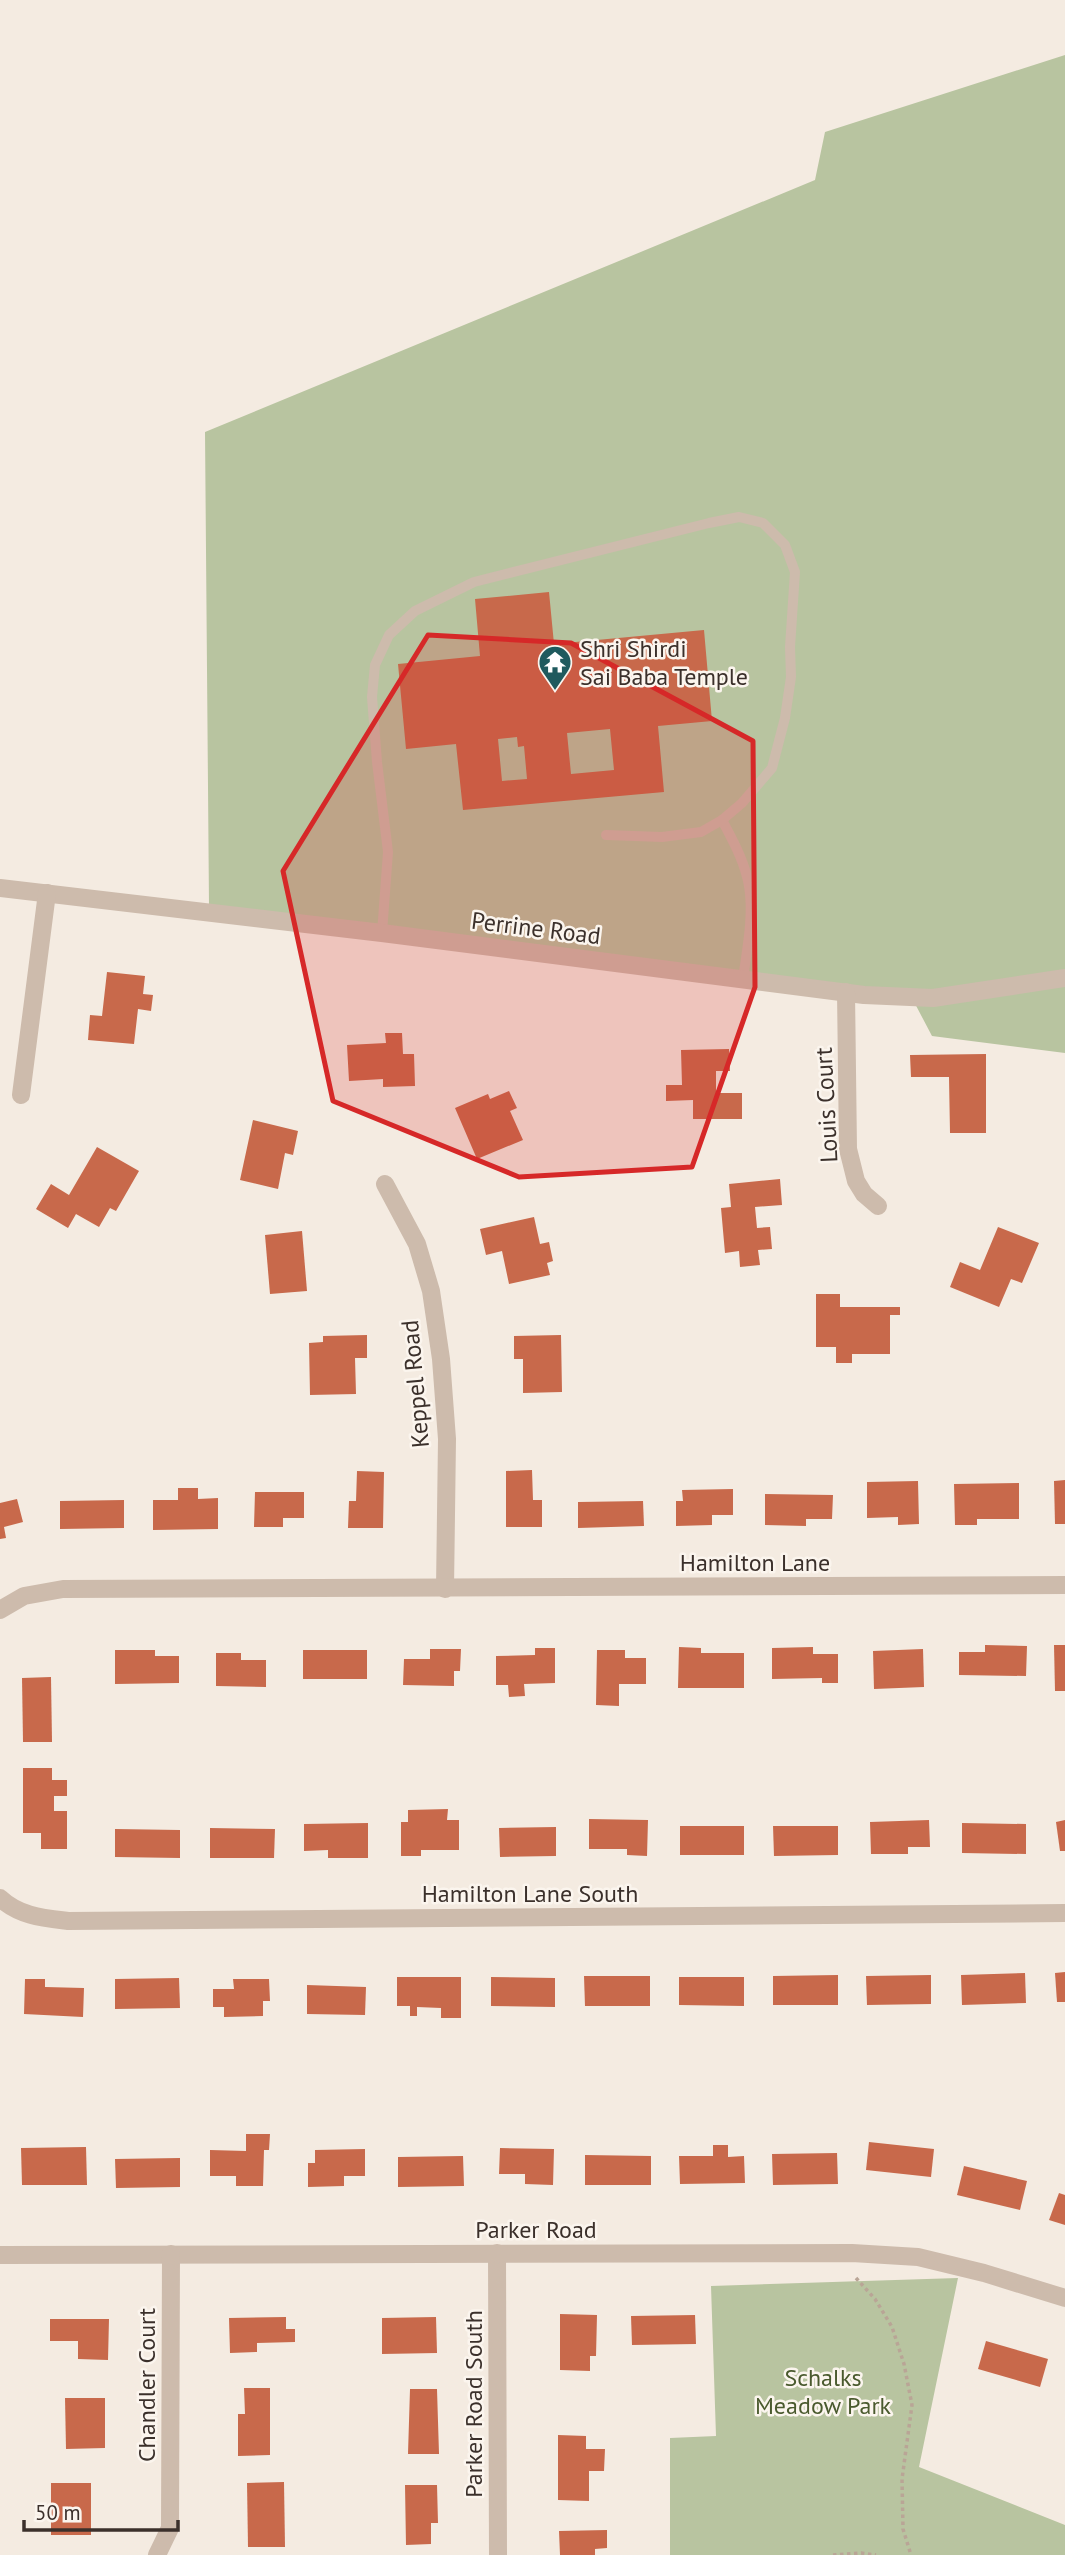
<svg xmlns="http://www.w3.org/2000/svg" width="1065" height="2555" font-family="'PT Sans',sans-serif">
<style>
.green{fill:#b8c4a0}
.building{fill:#c8694b;fill-rule:evenodd}
.lines{fill:none;stroke-linecap:round;stroke-linejoin:round}
.path{stroke:#b9a596;stroke-width:3.5;stroke-dasharray:3.5 3.5;stroke-linecap:butt}
.service{stroke:#cdbbac;stroke-width:10}
.minor{stroke:#cdbbac;stroke-width:18}
.marked{fill:#d62828;fill-opacity:0.2;stroke:#d62828;stroke-width:5;stroke-linejoin:round}
.labels{text-anchor:middle;dominant-baseline:central;stroke-width:5;stroke-linejoin:round;paint-order:stroke}
.poi-label{font-size:24px;fill:#3b302b;stroke:#fbf5ee;text-anchor:start}
.street-label{font-size:24px;fill:#3b302b;stroke:#fbf5ee}
.park-label{font-size:24px;fill:#4a5a2e;stroke:#fbf5ee}
</style>
<rect width="100%" height="100%" fill="#f4ebe1"/>
<g class="green">
<polygon points="1065,55 1065,1053 932,1036 912,998 209,905 205,432 815,180 825,132"/>
<polygon points="958,2278 919,2467 1065,2525 1065,2555 670,2555 670,2438 716,2436 711,2286"/>
</g>
<g class="building">
<path d="M 549,592 L 554,644 L 704,630 L 712,721 L 658,726 L 664,792 L 463,810 L 456,744 L 406,749 L 398,664 L 480,656 L 475,599 ZM 610,729 L 614,770 L 571,774 L 567,733 ZM 517,737 L 518,747 L 524,746 L 527,779 L 502,781 L 498,739 Z"/>
<polygon points="107,972 145,976 143,994 153,995 151,1011 138,1009 134,1044 88,1040 90,1015 102,1016"/>
<polygon points="385,1033 402,1033 403,1054 414,1054 415,1086 383,1087 383,1079 349,1081 347,1045 386,1043"/>
<polygon points="729,1049 730,1071 716,1071 716,1093 742,1093 742,1119 693,1119 693,1100 666,1101 666,1085 682,1085 681,1050"/>
<polygon points="986,1054 986,1133 950,1133 949,1077 911,1077 910,1055"/>
<polygon points="509,1091 517,1108 510,1111 523,1140 477,1159 455,1108 488,1094 490,1099"/>
<polygon points="253,1120 298,1131 293,1155 285,1153 278,1189 240,1180"/>
<polygon points="97,1147 139,1171 116,1211 110,1208 99,1227 76,1214 68,1228 36,1209 51,1184 69,1195"/>
<polygon points="780,1179 782,1205 755,1207 757,1228 770,1227 772,1249 758,1250 760,1265 740,1267 739,1251 725,1253 721,1208 731,1207 729,1184"/>
<polygon points="534,1217 540,1244 549,1242 553,1261 547,1263 550,1275 509,1284 502,1251 486,1255 480,1229"/>
<polygon points="998,1227 1039,1243 1022,1283 1011,1279 999,1307 950,1287 960,1262 980,1270"/>
<polygon points="302,1231 307,1291 270,1294 265,1235"/>
<polygon points="816,1294 840,1294 840,1307 900,1307 900,1315 890,1315 890,1354 852,1354 852,1363 836,1363 836,1347 816,1347"/>
<polygon points="367,1335 367,1358 355,1358 356,1394 310,1395 309,1343 323,1342 323,1336"/>
<polygon points="561,1335 562,1392 523,1393 523,1359 514,1359 514,1336"/>
<polygon points="532,1470 533,1500 542,1500 542,1527 506,1527 506,1471"/>
<polygon points="357,1471 384,1472 383,1528 348,1528 349,1501 356,1501"/>
<polygon points="1065,1480 1065,1524 1055,1524 1054,1481"/>
<polygon points="918,1481 919,1524 898,1525 898,1517 867,1518 867,1482"/>
<polygon points="1019,1483 1019,1519 977,1519 977,1525 955,1525 954,1484"/>
<polygon points="178,1488 198,1488 198,1499 218,1498 218,1529 153,1530 153,1500 178,1500"/>
<polygon points="733,1489 733,1515 712,1515 712,1525 676,1526 676,1501 683,1501 682,1490"/>
<polygon points="255,1492 304,1492 304,1518 283,1518 283,1527 254,1527"/>
<polygon points="765,1494 833,1495 832,1519 806,1519 806,1526 765,1525"/>
<polygon points="17,1499 23,1522 4,1527 6,1538 0,1539 0,1503"/>
<polygon points="124,1500 124,1528 60,1529 60,1501"/>
<polygon points="643,1501 644,1526 578,1528 578,1502"/>
<polygon points="985,1645 1027,1646 1026,1676 959,1675 959,1652 985,1652"/>
<polygon points="1054,1645 1065,1645 1065,1691 1055,1691"/>
<polygon points="679,1647 701,1648 701,1653 744,1653 744,1688 678,1688"/>
<polygon points="813,1647 813,1654 838,1654 838,1683 822,1683 822,1678 772,1679 772,1648"/>
<polygon points="535,1648 555,1648 555,1683 524,1684 525,1696 509,1697 508,1685 496,1685 496,1656 535,1655"/>
<polygon points="430,1649 461,1649 460,1671 454,1671 454,1686 403,1685 404,1659 430,1659"/>
<polygon points="923,1649 924,1687 874,1689 873,1651"/>
<polygon points="115,1650 155,1650 155,1656 179,1656 179,1683 115,1684"/>
<rect x="303" y="1650" width="64" height="29"/>
<polygon points="597,1650 625,1650 625,1658 646,1658 646,1684 619,1684 619,1706 596,1705"/>
<polygon points="216,1653 241,1653 241,1660 266,1660 266,1687 216,1686"/>
<polygon points="51,1677 52,1742 23,1742 22,1678"/>
<polygon points="23,1768 52,1768 52,1780 67,1780 67,1796 54,1796 54,1811 67,1811 67,1849 41,1849 41,1833 23,1833"/>
<polygon points="448,1809 447,1820 459,1820 459,1850 421,1850 421,1856 401,1856 401,1822 408,1822 408,1810"/>
<polygon points="589,1819 648,1820 647,1856 627,1855 627,1849 589,1849"/>
<polygon points="929,1820 930,1847 908,1847 908,1854 871,1854 870,1822"/>
<polygon points="1065,1820 1065,1851 1060,1851 1056,1822"/>
<polygon points="368,1823 368,1858 328,1858 328,1850 304,1851 304,1824"/>
<polygon points="962,1823 1026,1824 1026,1854 962,1853"/>
<rect x="680" y="1826" width="64" height="29"/>
<polygon points="773,1826 838,1826 838,1855 774,1856"/>
<polygon points="556,1827 556,1856 500,1857 499,1828"/>
<polygon points="210,1828 275,1829 274,1858 210,1858"/>
<polygon points="115,1829 180,1830 180,1858 115,1857"/>
<polygon points="1065,1972 1065,2002 1057,2002 1055,1973"/>
<polygon points="1025,1973 1026,2003 962,2005 961,1975"/>
<polygon points="838,1975 838,2005 773,2005 773,1976"/>
<polygon points="931,1975 931,2004 867,2005 866,1976"/>
<polygon points="584,1976 650,1976 650,2006 585,2006"/>
<polygon points="397,1977 461,1977 461,2018 441,2018 441,2008 417,2007 417,2016 410,2016 410,2006 397,2006"/>
<polygon points="491,1977 555,1978 555,2007 491,2006"/>
<polygon points="679,1977 744,1977 744,2006 679,2005"/>
<polygon points="179,1978 180,2008 115,2009 115,1979"/>
<polygon points="25,1979 45,1979 45,1987 84,1988 83,2017 24,2014"/>
<polygon points="233,1979 269,1979 270,2001 263,2001 263,2016 224,2017 224,2007 213,2007 213,1989 234,1989"/>
<polygon points="307,1985 366,1987 365,2015 307,2014"/>
<polygon points="246,2134 270,2134 269,2150 264,2150 263,2186 236,2186 236,2176 210,2176 210,2150 246,2151"/>
<polygon points="869,2142 934,2149 931,2177 866,2170"/>
<polygon points="713,2145 728,2145 728,2157 744,2156 745,2183 680,2184 679,2156 713,2156"/>
<polygon points="86,2147 87,2185 22,2185 21,2148"/>
<polygon points="500,2148 554,2149 553,2185 525,2184 525,2174 499,2174"/>
<polygon points="365,2149 365,2176 344,2176 344,2186 308,2187 308,2163 315,2163 315,2150"/>
<polygon points="837,2153 838,2184 773,2185 772,2154"/>
<polygon points="585,2155 651,2156 651,2185 585,2185"/>
<polygon points="463,2156 464,2186 398,2187 398,2157"/>
<polygon points="180,2158 180,2187 116,2188 115,2159"/>
<polygon points="964,2166 1027,2181 1020,2210 957,2195"/>
<polygon points="1059,2193 1065,2195 1065,2225 1049,2220"/>
<polygon points="560,2314 597,2315 596,2356 590,2356 590,2371 560,2370"/>
<polygon points="695,2315 696,2344 632,2345 631,2316"/>
<polygon points="286,2317 286,2329 295,2329 295,2342 257,2343 257,2352 230,2353 229,2318"/>
<polygon points="436,2317 437,2353 382,2354 382,2318"/>
<polygon points="50,2319 109,2319 108,2360 78,2359 78,2341 50,2341"/>
<polygon points="986,2341 1048,2359 1040,2387 978,2369"/>
<polygon points="244,2388 270,2388 270,2455 238,2456 238,2414 245,2414"/>
<polygon points="410,2389 437,2389 439,2454 408,2454"/>
<polygon points="65,2398 105,2398 105,2448 66,2449"/>
<polygon points="558,2435 586,2436 586,2449 605,2449 604,2471 589,2471 589,2501 558,2500"/>
<polygon points="284,2482 285,2547 248,2547 247,2483"/>
<rect x="51" y="2483" width="40" height="52"/>
<polygon points="405,2485 437,2485 438,2523 431,2523 431,2544 406,2545"/>
<polygon points="607,2530 607,2548 595,2549 595,2555 560,2555 559,2531"/>
</g>
<g class="lines">
<g class="path">
<polyline points="856,2278 875,2299 892,2327 904,2364 912,2405 902,2479 903,2529 911,2555"/>
<polyline points="833,2555 861,2553 876,2555"/>
</g>
<g class="service">
<path d="M 722,820 C 733,841 745,862 749,886 C 754,916 747,949 743,979"/>
<polyline points="382,933 388,852 377,762 372,697 375,665 389,635 415,611 474,582 709,523 739,517 763,523 785,545 795,572 790,647 791,677 785,718 772,768 742,803 722,820 701,832 662,837 606,835"/>
</g>
<g class="minor">
<polyline points="0,888 382,933 864,995 933,998 1065,978"/>
<polyline points="846,992 848,1149 856,1181 864,1194 878,1206"/>
<polyline points="21,1095 47,893"/>
<polyline points="385,1184 417,1244 431,1291 441,1359 447,1439 445,1589"/>
<polyline points="0,1610 24,1596 63,1589 1065,1585"/>
<path d="M 0,1898 C 19,1916 43,1918 68,1921 L 1065,1913"/>
<polyline points="497,2253 498,2555"/>
<polyline points="0,2255 852,2253 918,2257 984,2273 1065,2298"/>
<polyline points="157,2555 170,2528 171,2254"/>
</g>
</g>
<path class="marked" d="M 428,635 L 571,643 L 753,741 L 755,987 L 692,1167 L 519,1177 L 333,1101 L 283,871 Z"/>
<defs>
<symbol id="temple-pin" viewBox="-11 -11 22 30"><path d="M0 17L-7.5 6A9.5 9.5 0 1 1 7.5 6Z" fill="#1f5a5e" stroke="#fbf5ee"/><path d="M0-6L5-2H3V0L6.5 2.5H4V6H1.5V3h-3V6H-4V2.5H-6.5L-3 0V-2H-5Z" fill="#fff"/></symbol>
</defs>
<g fill-rule="evenodd">
<use href="#temple-pin" x="536" y="643" width="38" height="52"/>
</g>
<g class="labels">
<g class="poi-label">
<text x="580" y="648">Shri Shirdi<tspan x="580" dy="28">Sai Baba Temple</tspan></text>
</g>
<g class="street-label">
<text transform="translate(536 928) rotate(7)">Perrine Road</text>
<text transform="translate(826 1105) rotate(-93)">Louis Court</text>
<text transform="translate(415 1384) rotate(-95)">Keppel Road</text>
<text x="755" y="1562">Hamilton Lane</text>
<text x="530" y="1893">Hamilton Lane South</text>
<text x="536" y="2229">Parker Road</text>
<text transform="translate(146 2385) rotate(-90)">Chandler Court</text>
<text transform="translate(473 2404) rotate(-90)">Parker Road South</text>
</g>
<g class="park-label">
<text x="823" y="2377">Schalks<tspan x="823" dy="28">Meadow Park</tspan></text>
</g>
</g>
<path d="M24 2520v10h154v-10" fill="none" stroke="#3b302b" stroke-width="3.5"/>
<text x="35" y="2520" font-size="21" fill="#3b302b" stroke="#fbf5ee" stroke-width="5" paint-order="stroke">50 m</text>
</svg>
